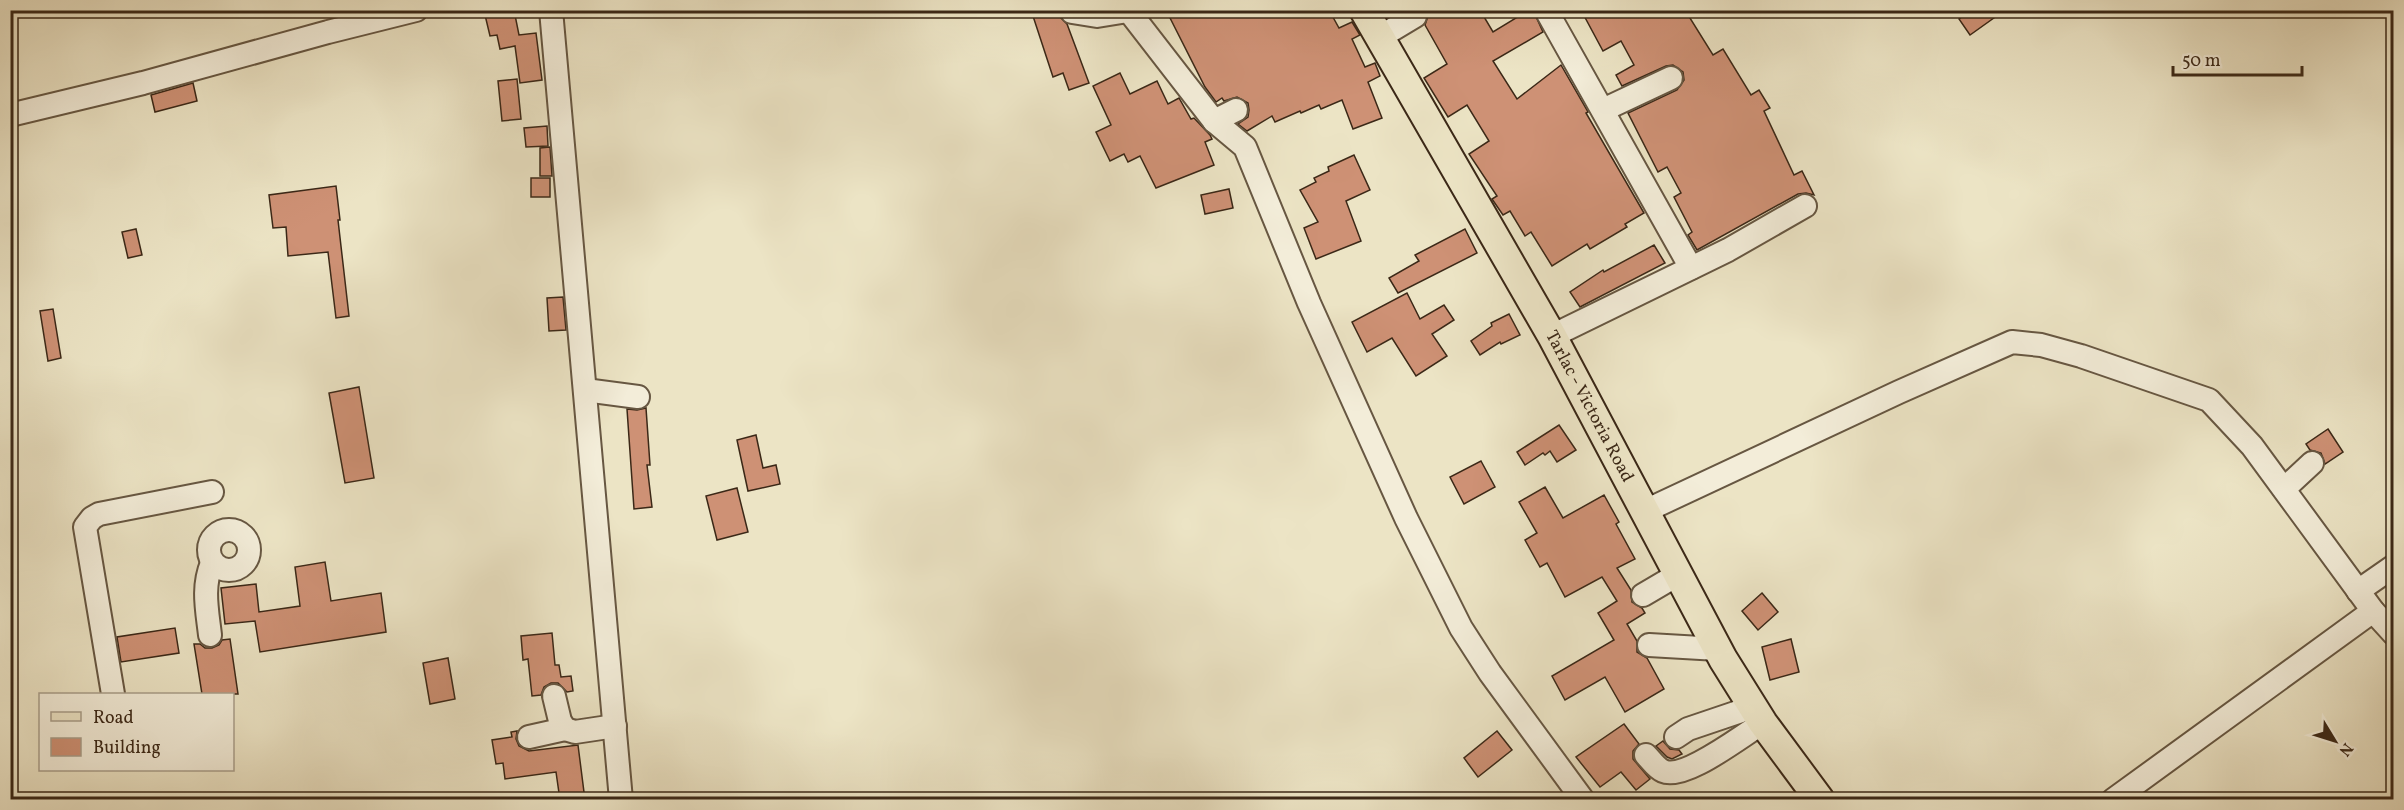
<svg xmlns="http://www.w3.org/2000/svg" width="2404" height="810" font-family="Vollkorn,serif">
<style>
.building{fill:#ce9175;stroke:#3b2817;stroke-width:1.5}
.lines{fill:none;stroke-linecap:round;stroke-linejoin:round}
.minor-casing{stroke:#675742;stroke-width:26}
.major-casing{stroke:#3b2817;stroke-width:32}
.minor{stroke:#f3edd9;stroke-width:22}
.major{stroke:#ece4c5;stroke-width:28}
.labels{text-anchor:middle;dominant-baseline:central;stroke-width:6;stroke-linejoin:round;paint-order:stroke}
.street-label{font-size:18px;fill:#3b2817;stroke:#f3edd9}
</style>
<rect width="100%" height="100%" fill="#ece4c5"/>
<filter id="stains"><feTurbulence type="fractalNoise" baseFrequency=".00333" numOctaves="4"/><feColorMatrix values="0 0 0 0 .2 0 0 0 0 .09 0 0 0 0 .02 0 0 0 .5 -.17"/></filter>
<radialGradient id="worn" r=".72"><stop offset=".6" stop-color="#630" stop-opacity="0"/><stop offset="1" stop-color="#630" stop-opacity=".3"/></radialGradient>
<g class="building">
<polygon points="502,10 514,10 519,35 536,33 542,80 520,83 515,46 500,49 497,35 490,36 485,15"/>
<polygon points="1031,10 1059,10 1060,17 1067,24 1089,83 1069,90 1063,73 1053,77"/>
<polygon points="1166,10 1329,10 1339,28 1352,22 1360,35 1352,39 1365,67 1375,63 1380,76 1368,82 1382,118 1353,129 1342,100 1321,109 1319,105 1301,113 1300,111 1275,122 1272,116 1247,131 1238,124 1248,117 1249,110 1248,103 1237,97 1224,101 1222,98 1216,102 1205,87"/>
<polygon points="1427,10 1480,10 1493,32 1529,10 1533,10 1543,32 1493,61 1517,99 1561,65 1588,112 1586,113 1644,213 1625,224 1627,227 1590,249 1587,244 1552,266 1531,232 1525,236 1510,211 1503,215 1492,199 1497,196 1469,154 1489,141 1467,105 1448,117 1424,78 1447,64 1425,25 1428,16"/>
<polygon points="1581,10 1685,10 1713,55 1723,49 1751,95 1759,90 1770,108 1764,111 1794,175 1802,171 1814,195 1806,193 1798,194 1697,250 1688,235 1692,232 1674,197 1681,193 1667,167 1658,172 1628,113 1677,90 1684,80 1683,72 1673,65 1666,66 1622,86 1616,75 1634,65 1621,41 1603,51"/>
<polygon points="1972,10 2005,10 1970,35 1959,19"/>
<polygon points="1120,73 1130,94 1157,81 1168,104 1179,98 1191,119 1194,118 1210,135 1212,139 1205,142 1214,165 1156,188 1140,156 1128,162 1124,154 1110,161 1096,132 1111,125 1093,86"/>
<polygon points="517,79 521,119 502,121 498,81"/>
<polygon points="193,83 197,101 155,112 151,95"/>
<polygon points="547,126 548,146 526,147 524,128"/>
<polygon points="550,147 552,176 540,176 540,148"/>
<polygon points="1354,155 1370,190 1346,201 1361,241 1316,259 1304,228 1318,222 1300,190 1316,182 1314,178 1329,171 1328,167"/>
<rect x="531" y="178" width="19" height="19"/>
<polygon points="336,186 340,220 338,220 349,316 336,318 328,252 288,256 286,227 273,228 269,195"/>
<polygon points="1229,189 1233,208 1205,214 1201,195"/>
<polygon points="136,229 142,255 128,258 122,232"/>
<polygon points="1465,229 1477,253 1398,293 1389,278 1419,261 1415,255"/>
<polygon points="1654,245 1665,263 1580,307 1570,292 1603,270 1604,272"/>
<polygon points="1407,293 1420,319 1444,305 1454,320 1432,334 1447,356 1416,376 1392,338 1367,352 1352,322"/>
<polygon points="563,297 566,330 549,331 547,298"/>
<polygon points="53,309 61,358 48,361 40,311"/>
<polygon points="1509,314 1520,335 1501,344 1500,342 1480,355 1471,341 1492,326 1491,323"/>
<polygon points="359,387 374,478 345,483 329,393"/>
<polygon points="646,408 650,465 647,465 652,507 634,509 627,409 637,410"/>
<polygon points="1559,425 1576,450 1557,462 1550,451 1545,455 1543,453 1525,465 1517,452"/>
<polygon points="2328,429 2343,452 2325,464 2321,453 2310,450 2306,444"/>
<polygon points="756,435 763,468 776,465 780,484 748,491 737,440"/>
<polygon points="1481,461 1495,487 1464,504 1450,477"/>
<polygon points="1545,487 1563,518 1604,495 1619,522 1616,524 1635,559 1617,568 1631,590 1632,602 1642,608 1645,613 1627,624 1637,641 1637,652 1647,658 1664,689 1625,712 1605,677 1565,700 1552,676 1614,640 1598,613 1617,601 1602,577 1565,597 1547,563 1540,567 1525,540 1537,533 1519,502"/>
<polygon points="737,488 748,532 717,540 706,496"/>
<polygon points="325,562 331,601 381,593 386,632 260,652 255,621 225,624 221,588 256,584 259,612 300,606 295,567"/>
<polygon points="1762,593 1778,612 1758,630 1742,611"/>
<polygon points="175,628 179,653 121,662 117,637"/>
<polygon points="552,633 555,665 559,665 561,677 571,676 573,691 567,692 558,683 551,683 544,687 541,695 532,696 528,659 523,660 521,636"/>
<polygon points="230,639 238,694 202,694 194,644 200,644 205,648 212,648 219,645 222,640"/>
<polygon points="1791,639 1799,672 1770,680 1762,647"/>
<polygon points="448,658 455,699 430,704 423,663"/>
<polygon points="1624,724 1639,744 1633,751 1633,759 1650,779 1636,790 1621,772 1600,787 1576,757"/>
<polygon points="517,731 516,739 519,746 529,751 578,745 585,800 560,800 556,772 505,779 503,763 496,764 492,740 512,737 511,732"/>
<polygon points="1497,731 1512,750 1478,777 1464,758"/>
<polygon points="1663,741 1670,749 1679,750 1682,754 1672,759 1667,757 1656,746"/>
</g>
<g class="lines">
<defs>
<g id="minor">
<polyline points="551,10 621,800"/>
<polyline points="1128,10 1214,121 1245,147 1309,303 1406,518 1461,628 1490,673 1583,800"/>
<polyline points="1546,10 1691,268"/>
<polyline points="1072,12 1097,16 1128,11"/>
<polyline points="1380,37 1415,16"/>
<polyline points="1603,110 1671,78"/>
<polyline points="10,115 143,83 328,32 416,10"/>
<polyline points="1214,121 1236,110"/>
<polyline points="1552,336 1728,250 1805,206"/>
<polyline points="585,390 638,397"/>
<polyline points="2284,489 2312,463"/>
<polyline points="1643,512 1899,392 2012,342 2041,345 2081,356 2209,400 2252,446 2373,611 2394,634"/>
<circle cx="229" cy="550" r="20"/>
<polyline points="2358,591 2394,566"/>
<polyline points="1643,595 1677,575"/>
<path d="M 210,635 C 207,609 202,587 212,563"/>
<polyline points="1649,645 1718,649"/>
<polyline points="113,694 85,527 92,518 99,514 212,492"/>
<polyline points="554,696 560,721 565,729 575,732 615,726"/>
<polyline points="529,737 565,729"/>
<polyline points="1676,737 1688,729 1753,707"/>
<path d="M 1646,755 C 1651,760 1656,768 1663,771 C 1685,781 1742,735 1763,723"/>
<polyline points="2113,800 2373,611"/>
</g>
<g id="major">
<path id="s1" d="M 1364,10 L 1552,336 L 1723,659 L 1763,723 L 1820,800"/>
</g>
</defs>
<use href="#minor" class="minor-casing"/>
<use href="#major" class="major-casing"/>
<use href="#minor" class="minor"/>
<use href="#major" class="major"/>
</g>
<g class="labels">
<g class="street-label">
<text stroke="none"><textPath href="#s1" startOffset="456">Tarlac - Victoria Road</textPath></text>
</g>
</g>
<rect width="2404" height="810" fill="none" stroke="#ece4c5" stroke-width="36"/>
<rect x="12" y="12" width="2380" height="786" fill="none" stroke="#3b2817" stroke-width="3"/>
<rect x="18" y="18" width="2368" height="774" fill="none" stroke="#3b2817" stroke-width="1.5"/>
<rect x="39" y="693" width="195" height="78" fill="#f3edd9" stroke="#a99e8b" stroke-width="1.5"/>
<rect x="51" y="712" width="30" height="9" fill="#ece4c5" stroke="#a99e8b" stroke-width="1.5"/>
<text x="93" y="723" font-size="18" fill="#3b2817">Road</text>
<rect x="51" y="738" width="30" height="18" fill="#ce9175" stroke="#a99e8b" stroke-width="1.5"/>
<text x="93" y="753" font-size="18" fill="#3b2817">Building</text>
<g transform="translate(2335 741) rotate(128)" stroke="#f3edd9" stroke-width="4.5" paint-order="stroke">
<path d="M0-4.5L10 22L0 15L-10 22Z" fill="#3b2817"/>
<text y="-9" font-size="16" font-weight="bold" text-anchor="middle" fill="#3b2817">N</text>
</g>
<path d="M2173 66v9h129v-9" fill="none" stroke="#3b2817" stroke-width="3"/>
<text x="2182" y="66" font-size="18" fill="#3b2817" stroke="#f3edd9" stroke-width="4.5" paint-order="stroke">50 m</text>
<rect width="100%" height="100%" filter="url(#stains)"/>
<rect width="100%" height="100%" fill="url(#worn)"/>
</svg>
